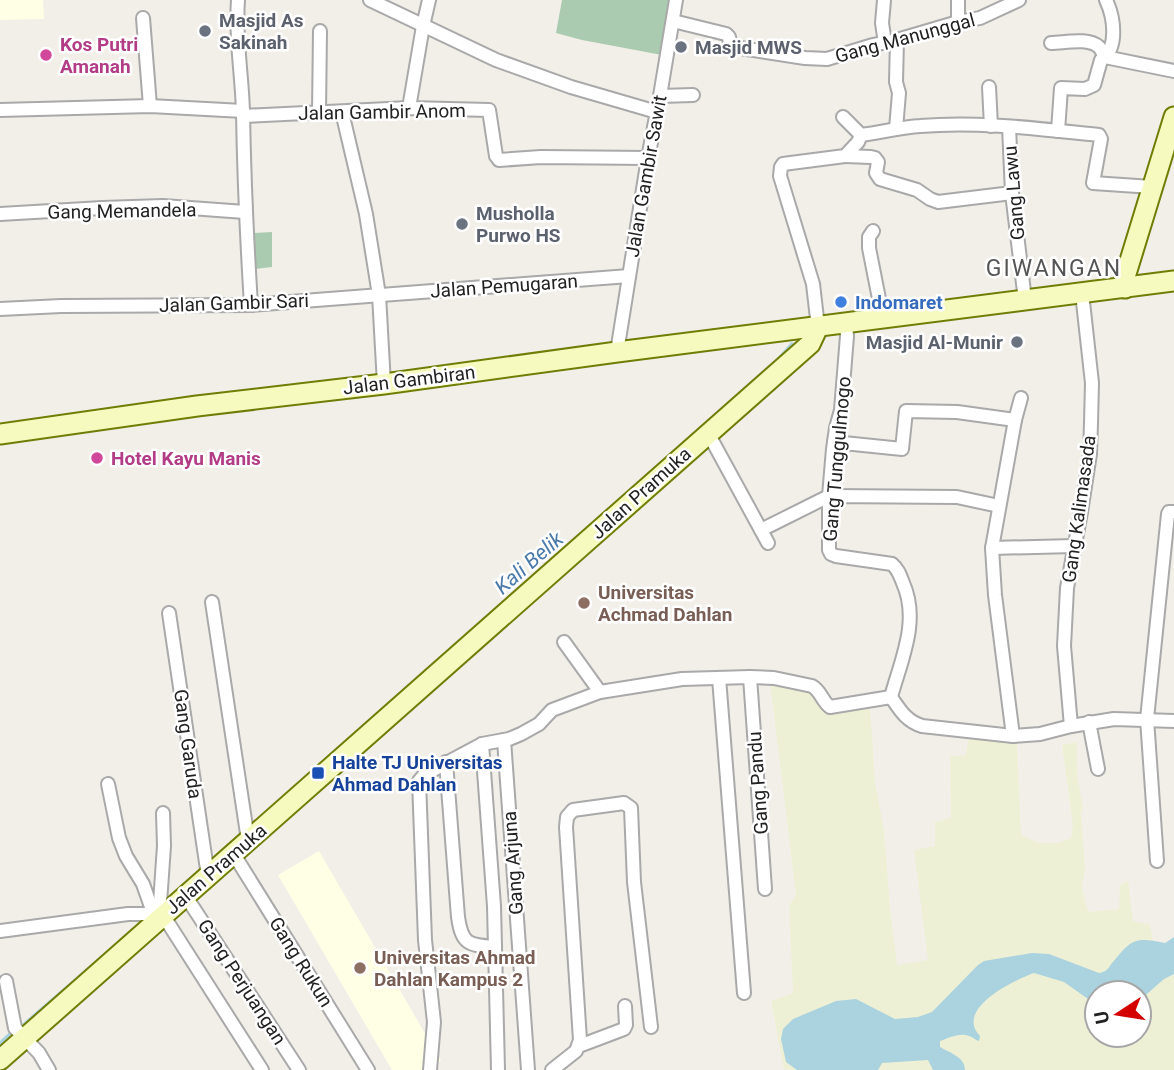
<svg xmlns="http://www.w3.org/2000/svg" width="1174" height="1070" font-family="Roboto,sans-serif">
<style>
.education{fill:#ffffe5}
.farmland{fill:#eef0d5;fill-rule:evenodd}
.cemetery{fill:#aacbaf}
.water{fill:#aad3df}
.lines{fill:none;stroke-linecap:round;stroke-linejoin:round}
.stream{stroke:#aad3df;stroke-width:3.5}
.street-casing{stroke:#a9a9a9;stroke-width:16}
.secondary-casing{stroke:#707d05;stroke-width:23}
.street{stroke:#fff;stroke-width:12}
.secondary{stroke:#f7fabf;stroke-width:19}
.worship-dot{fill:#6b7280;stroke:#fff;stroke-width:2.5}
.hotel-dot{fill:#d1479c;stroke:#fff;stroke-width:2.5}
.shop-dot{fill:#3f7fe0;stroke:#fff;stroke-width:2.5}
.education-dot{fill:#8d6e63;stroke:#fff;stroke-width:2.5}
.transit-dot{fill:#1a4fb4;stroke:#fff;stroke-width:2.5}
.labels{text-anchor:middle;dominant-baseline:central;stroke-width:5;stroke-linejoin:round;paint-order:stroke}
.worship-label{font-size:19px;font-weight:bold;fill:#5b616d;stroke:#fff;text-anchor:start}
.street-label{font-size:19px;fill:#222;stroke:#fff}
.hotel-label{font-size:19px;font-weight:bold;fill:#b23c85;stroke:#fff;text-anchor:start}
.shop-label{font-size:19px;font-weight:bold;fill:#366cbe;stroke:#fff;text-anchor:start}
.education-label{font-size:19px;font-weight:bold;fill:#785e54;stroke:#fff;text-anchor:start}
.transit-label{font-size:19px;font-weight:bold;fill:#164399;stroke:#fff;text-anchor:start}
.water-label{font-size:21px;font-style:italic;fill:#4a7aab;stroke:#fff}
.quarter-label{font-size:23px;letter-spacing:2px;fill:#555;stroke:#fff}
</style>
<rect width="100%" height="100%" fill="#f2efe9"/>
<g class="education">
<polygon points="0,0 43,0 44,19 0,20"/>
<polygon points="319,851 441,1061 426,1070 392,1070 278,875"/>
</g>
<path class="farmland" d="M 770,682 L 805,686 L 826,708 L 870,705 L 875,782 L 884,831 L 890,908 L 897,965 L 928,960 L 914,850 L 935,846 L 935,822 L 951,818 L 950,757 L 966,755 L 969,736 L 1010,739 L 1017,743 L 1021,835 L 1039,843 L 1057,843 L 1071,838 L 1073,825 L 1062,745 L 1077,742 L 1077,774 L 1083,809 L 1081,811 L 1085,868 L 1082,887 L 1088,912 L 1119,909 L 1120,885 L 1128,881 L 1133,921 L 1150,925 L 1158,969 L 1174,970 L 1174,1070 L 784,1070 L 771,1001 L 793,993 L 789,906 L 796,895 ZM 1097,993 L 1139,993 L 1139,1035 L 1097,1035 Z"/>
<g class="cemetery">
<polygon points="562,0 673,0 662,55 582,40 556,33"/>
<polygon points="272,232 272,267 255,269 253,233"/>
</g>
<path class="water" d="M 1174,937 L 1174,974 L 1164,979 L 1139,1001 L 1139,993 L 1097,993 L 1097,1010 L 1088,999 L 1064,982 L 1034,973 C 1014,980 954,1009 980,1036 L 979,1041 C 975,1040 973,1037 969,1036 C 960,1032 948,1038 940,1041 L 940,1047 C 950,1053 965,1057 965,1070 L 933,1070 L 928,1060 L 882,1063 L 878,1070 L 797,1070 L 786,1062 L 781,1039 L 783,1029 L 793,1019 L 836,1001 L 856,999 L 895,1019 L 918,1017 L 932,1012 L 978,965 L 984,961 L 1032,953 L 1049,954 L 1099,973 C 1106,972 1108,969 1112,963 C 1131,940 1134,936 1165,943 Z"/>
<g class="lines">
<g class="stream">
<polyline points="778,360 792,344"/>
<polyline points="21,1027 115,946"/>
<polyline points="0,1043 11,1033"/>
</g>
<defs>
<g id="street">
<path d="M 238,0 C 235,38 242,74 243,112 C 244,177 247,241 251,305"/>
<polyline points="370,0 496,60 571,87 657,112"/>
<polyline points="884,0 882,23 885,43"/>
<polyline points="143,18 150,106"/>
<polyline points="673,21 726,34 729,37 730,44 734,47 805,58 827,59 873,45 897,40 958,22 980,18 1019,0"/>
<polyline points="958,22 958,0"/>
<path d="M 1051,43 C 1064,43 1088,37 1099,47 C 1101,49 1104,55 1105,57 L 1174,71"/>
<polyline points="989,87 991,126"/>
<polyline points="660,96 693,95"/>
<polyline points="409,108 423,26 429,0"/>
<polyline points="0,110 150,106 243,111"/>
<polyline points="319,112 320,31"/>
<polyline points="342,112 366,214 379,295 384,384"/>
<polyline points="243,116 409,108 489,110 496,156 499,160 541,157 648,158"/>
<path d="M 843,117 L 861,135 C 881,133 900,127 920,126 C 979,121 1040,129 1099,135 L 1101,139 L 1093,183 L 1152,187"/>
<polyline points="1009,127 1012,193 1025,300"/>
<polyline points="896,129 899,93 896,82 897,40"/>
<path d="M 1058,131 L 1061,88 L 1085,89 L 1094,85 L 1101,60 C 1119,48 1114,17 1106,0"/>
<polyline points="845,156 871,157 875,158 878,162 876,173 880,179 917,190 930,199 938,202 1012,193"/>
<polyline points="0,214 102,208 163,206 245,212"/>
<polyline points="873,231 869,237 869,248 883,319"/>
<polyline points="0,309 61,306 251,305 629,276"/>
<path d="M 846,324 L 847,336 L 841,410 L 836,428 L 833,449 L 829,496 L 829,550 L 831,554 L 836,556 L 892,564 C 898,569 900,575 903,583 C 920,621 901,660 891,697 C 900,710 906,721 922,726 L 1013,736 L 1040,734 L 1071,726 L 1114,719 L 1174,721"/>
<polyline points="818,327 813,284 780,176 781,167 783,164 845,156 858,142 861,135"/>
<polyline points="617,352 648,158 660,96 676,0"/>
<polyline points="708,433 768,543"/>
<polyline points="834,442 902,449 906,411 957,412 1015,420"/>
<polyline points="761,530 829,496 957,497 999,506"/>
<polyline points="992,548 1074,546"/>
<polyline points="212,602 248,840"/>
<polyline points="169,613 208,876"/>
<polyline points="564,642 600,692"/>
<polyline points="750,677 765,889"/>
<polyline points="719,678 744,993"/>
<polyline points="1089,722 1098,769"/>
<polyline points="1071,726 1064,646 1067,588 1081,512 1090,454 1091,423 1092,383 1082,293"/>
<polyline points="1013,736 995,595 992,548 1015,420 1021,398"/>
<polyline points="504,740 528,1070"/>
<polyline points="482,744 494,906 498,1070"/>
<path d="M 446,762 L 458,917 C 462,945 469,945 495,947"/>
<polyline points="108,784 119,838 126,856 143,884 156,921"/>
<polyline points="163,813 164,846 160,903 163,915 262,1070"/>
<polyline points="233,853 368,1070"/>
<polyline points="1157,861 1147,719 1168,514 1169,512 1174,512"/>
<polyline points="185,895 299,1070"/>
<polyline points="0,931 128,914 152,914"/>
<polyline points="6,981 15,1028 39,1053 49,1070"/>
<polyline points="579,1046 624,1029 626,1025 625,1006"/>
<path d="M 430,1070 L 434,1022 L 425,940 L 419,781 L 424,775 L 482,744 L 509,739 L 521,734 L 539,724 L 552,710 L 600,692 L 682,679 L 750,677 L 774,678 L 812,686 C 821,691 822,701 830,707 L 891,697"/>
<polyline points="552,1070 576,1051 580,1040 566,827 567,817 573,810 624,803 631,808 634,882 651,1027"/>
</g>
<g id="secondary">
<polyline points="1125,288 1125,277 1174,117"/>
<polyline points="0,434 197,406 384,384 617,352 1174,281"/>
<polyline points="0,1060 810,344 818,327"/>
</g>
</defs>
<use href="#street" class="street-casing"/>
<use href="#secondary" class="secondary-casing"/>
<use href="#street" class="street"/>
<use href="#secondary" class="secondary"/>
</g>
<g class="worship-dot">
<circle cx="205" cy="31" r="7"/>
<circle cx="681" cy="47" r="7"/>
<circle cx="462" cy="224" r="7"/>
<circle cx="1017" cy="342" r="7"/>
</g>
<g class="hotel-dot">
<circle cx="46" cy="55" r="7"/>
<circle cx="97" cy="458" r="7"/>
</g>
<circle class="shop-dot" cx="841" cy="302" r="7"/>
<g class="education-dot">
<circle cx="584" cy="603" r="7"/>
<circle cx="360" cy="968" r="7"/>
</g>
<rect class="transit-dot" x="311" y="766" width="14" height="14" rx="3.5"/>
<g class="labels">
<g class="worship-label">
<text x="219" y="20">Masjid As<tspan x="219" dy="22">Sakinah</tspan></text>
<text x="695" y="47">Masjid MWS</text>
<text x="476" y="213">Musholla<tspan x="476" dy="22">Purwo HS</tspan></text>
<text x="1003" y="342" text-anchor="end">Masjid Al-Munir</text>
</g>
<g class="street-label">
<text transform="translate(905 38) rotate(-15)">Gang Manunggal</text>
<text transform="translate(382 112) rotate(-1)">Jalan Gambir Anom</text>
<text transform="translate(646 176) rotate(-80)">Jalan Gambir Sawit</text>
<text transform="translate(1014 193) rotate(-95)">Gang Lawu</text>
<text transform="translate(122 211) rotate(-1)">Gang Memandela</text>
<text transform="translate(504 286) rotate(-4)">Jalan Pemugaran</text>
<text transform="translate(234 303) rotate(-2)">Jalan Gambir Sari</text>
<text transform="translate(409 380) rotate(-7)">Jalan Gambiran</text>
<text transform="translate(837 459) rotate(-85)">Gang Tunggulmogo</text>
<text transform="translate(641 493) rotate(-42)">Jalan Pramuka</text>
<text transform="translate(1079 509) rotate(-82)">Gang Kalimasada</text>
<text transform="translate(188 744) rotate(82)">Gang Garuda</text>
<text transform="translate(758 783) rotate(-94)">Gang Pandu</text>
<text transform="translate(513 863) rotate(-94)">Gang Arjuna</text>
<text transform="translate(216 869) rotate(-41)">Jalan Pramuka</text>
<text transform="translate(301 962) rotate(58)">Gang Rukun</text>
<text transform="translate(242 982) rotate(57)">Gang Perjuangan</text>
</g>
<g class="hotel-label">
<text x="60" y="44">Kos Putri<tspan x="60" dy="22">Amanah</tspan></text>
<text x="111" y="458">Hotel Kayu Manis</text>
</g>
<g class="shop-label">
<text x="855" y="302">Indomaret</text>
</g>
<g class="education-label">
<text x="598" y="592">Universitas<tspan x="598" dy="22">Achmad Dahlan</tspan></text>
<text x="374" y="957">Universitas Ahmad<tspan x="374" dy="22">Dahlan Kampus 2</tspan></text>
</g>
<g class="transit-label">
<text x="332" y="762">Halte TJ Universitas<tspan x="332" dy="22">Ahmad Dahlan</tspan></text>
</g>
<g class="water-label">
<text transform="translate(529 563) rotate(-41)">Kali Belik</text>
</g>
<g class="quarter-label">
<text x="1054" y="268">GIWANGAN</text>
</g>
</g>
<g transform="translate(1118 1014) rotate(258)"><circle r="33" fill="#ffffff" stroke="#a7a7a7" stroke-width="2"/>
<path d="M0-5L12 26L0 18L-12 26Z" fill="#d40000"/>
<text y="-10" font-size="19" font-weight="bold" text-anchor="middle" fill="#222222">U</text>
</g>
</svg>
